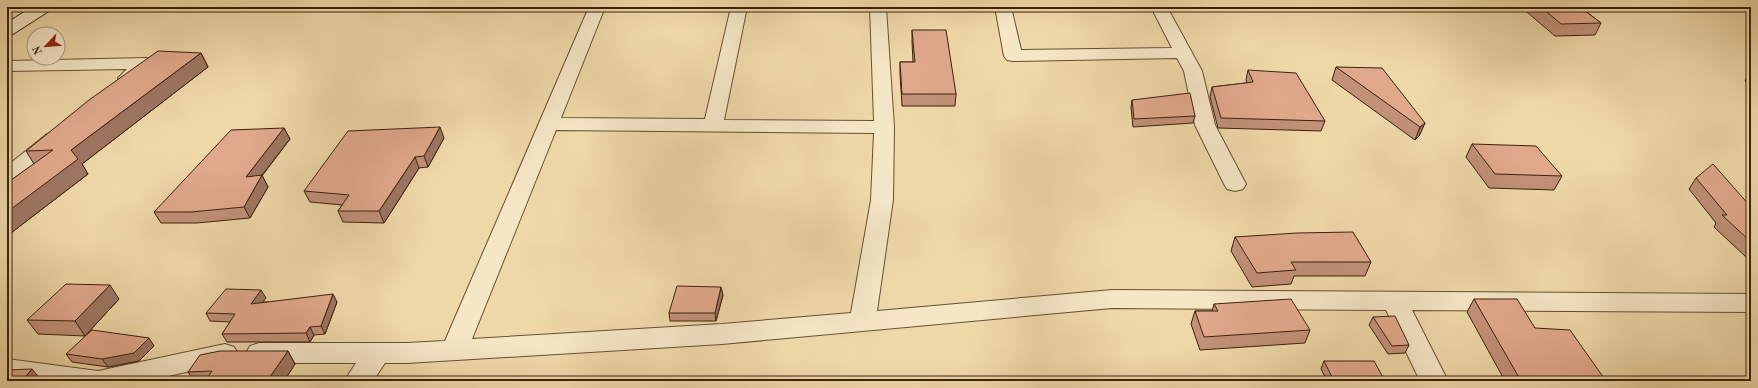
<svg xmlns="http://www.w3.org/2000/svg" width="1758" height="388" font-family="'Old Standard TT',serif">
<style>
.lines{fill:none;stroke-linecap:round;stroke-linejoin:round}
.street-casing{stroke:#685033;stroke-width:2}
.secondary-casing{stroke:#3b220c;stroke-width:2}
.street{fill:#f5e6c6;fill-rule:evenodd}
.secondary{fill:#f5e6c6;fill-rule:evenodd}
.wall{fill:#c29178;stroke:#3b220c}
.shaded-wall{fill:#9e7662;stroke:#3b220c}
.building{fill:#e1a98c;stroke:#3b220c}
</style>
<rect width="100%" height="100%" fill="#efd8a8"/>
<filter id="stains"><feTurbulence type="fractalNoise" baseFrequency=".005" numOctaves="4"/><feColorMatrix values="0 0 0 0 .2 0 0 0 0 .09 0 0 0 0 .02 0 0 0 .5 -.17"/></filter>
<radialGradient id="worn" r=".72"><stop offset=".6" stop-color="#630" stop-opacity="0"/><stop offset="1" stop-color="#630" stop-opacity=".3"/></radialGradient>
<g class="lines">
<defs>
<g id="street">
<path d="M 589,7 L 605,7 L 561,118 L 705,119 L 731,7 L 747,7 L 724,120 L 874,121 L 870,7 L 886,7 L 894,127 L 893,200 L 877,311 L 1112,290 L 1751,294 L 1751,312 L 1412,310 L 1448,381 L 1420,381 L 1386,310 L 1112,308 L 722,344 L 407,363 L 385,363 L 373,381 L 344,381 L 356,363 L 259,363 L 250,360 L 246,353 L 250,346 L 259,343 L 407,343 L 445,341 ZM 556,130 L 874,133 L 871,200 L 851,313 L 722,324 L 472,339 Z"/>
<polygon points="995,7 1011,7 1021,50 1172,48 1151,7 1167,7 1202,71 1215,125 1246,184 1243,189 1235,191 1227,189 1224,184 1195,125 1184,71 1177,58 1013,61 1007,60 1004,56"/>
<path d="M 146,58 L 152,59 L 155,63 C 148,74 134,85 120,82 L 118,78 L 127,69 L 7,71 L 7,61 Z"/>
<polygon points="54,132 61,134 64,138 61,142 15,182 7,183 7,166 47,134"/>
<polygon points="225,344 234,347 238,354 234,361 147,381 19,381 7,379 7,359 98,371"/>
</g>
<polygon id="secondary" points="32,7 51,7 49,11 13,34 7,35 7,23"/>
</defs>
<use href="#street" class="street-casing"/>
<use href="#secondary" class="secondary-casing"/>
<use href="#street" class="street"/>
<use href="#secondary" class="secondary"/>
</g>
<g class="wall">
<polygon points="1521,7 1580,7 1601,23 1595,35 1555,36"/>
<polygon points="912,30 956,94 955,106 902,106 900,74 900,62 913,62 912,42"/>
<polygon points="201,53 208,67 82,164 88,174 7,236 7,183 34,164 26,151"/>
<polygon points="1336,67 1425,123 1419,136 1415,140 1332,80"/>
<polygon points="1248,70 1325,121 1321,131 1218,128 1210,97 1212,87 1247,83 1246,80"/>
<polygon points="1751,70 1751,86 1745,81"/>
<polygon points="1132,100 1195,116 1193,123 1133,127 1131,107"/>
<polygon points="284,128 290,139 262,176 268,187 250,218 197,223 161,223 154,212"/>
<polygon points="444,138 428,167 419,168 384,223 343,222 338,211 342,205 310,202 304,191"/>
<polygon points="1472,144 1562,176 1554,190 1489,188 1466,157"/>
<polygon points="1696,178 1751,207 1751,257 1746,257 1714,227 1716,223 1689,189"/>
<polygon points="1235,237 1371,262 1365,276 1294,276 1291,284 1252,287 1231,251"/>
<polygon points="723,295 716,321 670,321 669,313"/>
<polygon points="266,298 262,302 337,302 325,334 314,335 310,342 227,342 222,334 230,322 210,321 206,313"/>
<polygon points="119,299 85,336 38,334 27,320"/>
<polygon points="1474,299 1535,328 1606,381 1505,381 1467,312"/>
<polygon points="1214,304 1310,330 1305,343 1200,350 1191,324 1195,311 1212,311"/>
<polygon points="1373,317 1409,345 1405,353 1388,354 1369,325"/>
<polygon points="154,346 139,361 108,367 72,362 66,354"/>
<polygon points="288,351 295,364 284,381 194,381 188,372"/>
<polygon points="1324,361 1385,381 1327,381 1321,369"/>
</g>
<g class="shaded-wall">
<polygon points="201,53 208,67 82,164 88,174 7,236 7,212 71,150"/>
<polygon points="1425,123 1419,136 1415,140 1420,127"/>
<polygon points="440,127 444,138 428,167 424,156"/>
<polygon points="284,128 290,139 252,188 246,177"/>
<polygon points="415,157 419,168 384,223 379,211"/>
<polygon points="262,175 268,187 250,218 244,207"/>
<polygon points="110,285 119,299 85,336 75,321"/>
<polygon points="721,287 723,295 716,321 715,313"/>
<polygon points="261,290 266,298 255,312 251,304"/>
<polygon points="333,294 337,302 325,334 321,326"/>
<polygon points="310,327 314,335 310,342 306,333"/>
<polygon points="149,338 154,346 139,361 108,367 102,359"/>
<polygon points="288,351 295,364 284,381 267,381"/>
<polygon points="32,369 42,381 22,381"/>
</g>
<g class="building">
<polygon points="1541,7 1580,7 1601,23 1561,24"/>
<polygon points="912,30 946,30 956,94 902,94 900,62 915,62"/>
<polygon points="158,51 201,53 71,150 78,159 7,212 7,183 53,150 26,151 89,100"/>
<polygon points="1336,67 1382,68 1425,123 1420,127"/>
<polygon points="1248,70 1296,73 1325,121 1221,118 1212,87 1253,82"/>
<polygon points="1190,93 1195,116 1134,119 1132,100"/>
<polygon points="440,127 424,156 415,157 379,211 338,211 349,195 304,191 348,131"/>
<polygon points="284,128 246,177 262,175 244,207 191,212 154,212 231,130"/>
<polygon points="1472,144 1536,146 1562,176 1495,174"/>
<polygon points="1713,164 1751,207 1751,242 1722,215 1727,215 1696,178"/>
<polygon points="1353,232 1371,262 1291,262 1296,270 1257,273 1235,237 1297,233"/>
<polygon points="66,284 110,285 75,321 27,320"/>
<polygon points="677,286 721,287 715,313 669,313"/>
<polygon points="226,289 261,290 251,304 333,294 321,326 310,327 306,333 222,334 235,314 206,313"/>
<polygon points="1291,299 1310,330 1204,337 1195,311 1218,311 1214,304"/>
<polygon points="1474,299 1517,299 1535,328 1570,330 1606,381 1521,381"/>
<polygon points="1395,316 1409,345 1392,346 1373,317"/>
<polygon points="92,330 149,338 134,353 102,359 66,354"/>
<polygon points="220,351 288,351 267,381 205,381 212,371 188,372 200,355"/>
<polygon points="1324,361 1374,361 1385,381 1334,381"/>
<polygon points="32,369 22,381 7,381 7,370"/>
</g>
<rect width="1758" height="388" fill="none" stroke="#efd8a8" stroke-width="24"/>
<rect x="8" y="8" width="1742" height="372" fill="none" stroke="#3b220c" stroke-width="2"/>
<rect x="12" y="12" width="1734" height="364" fill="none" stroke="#3b220c"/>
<g transform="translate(46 46) rotate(244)"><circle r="19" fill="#f5e6c6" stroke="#ab987c"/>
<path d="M0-3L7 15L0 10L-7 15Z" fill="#8f2418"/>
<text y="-6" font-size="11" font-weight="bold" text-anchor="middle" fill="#3b220c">N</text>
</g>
<rect width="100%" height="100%" filter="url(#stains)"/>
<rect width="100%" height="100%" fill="url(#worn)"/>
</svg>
